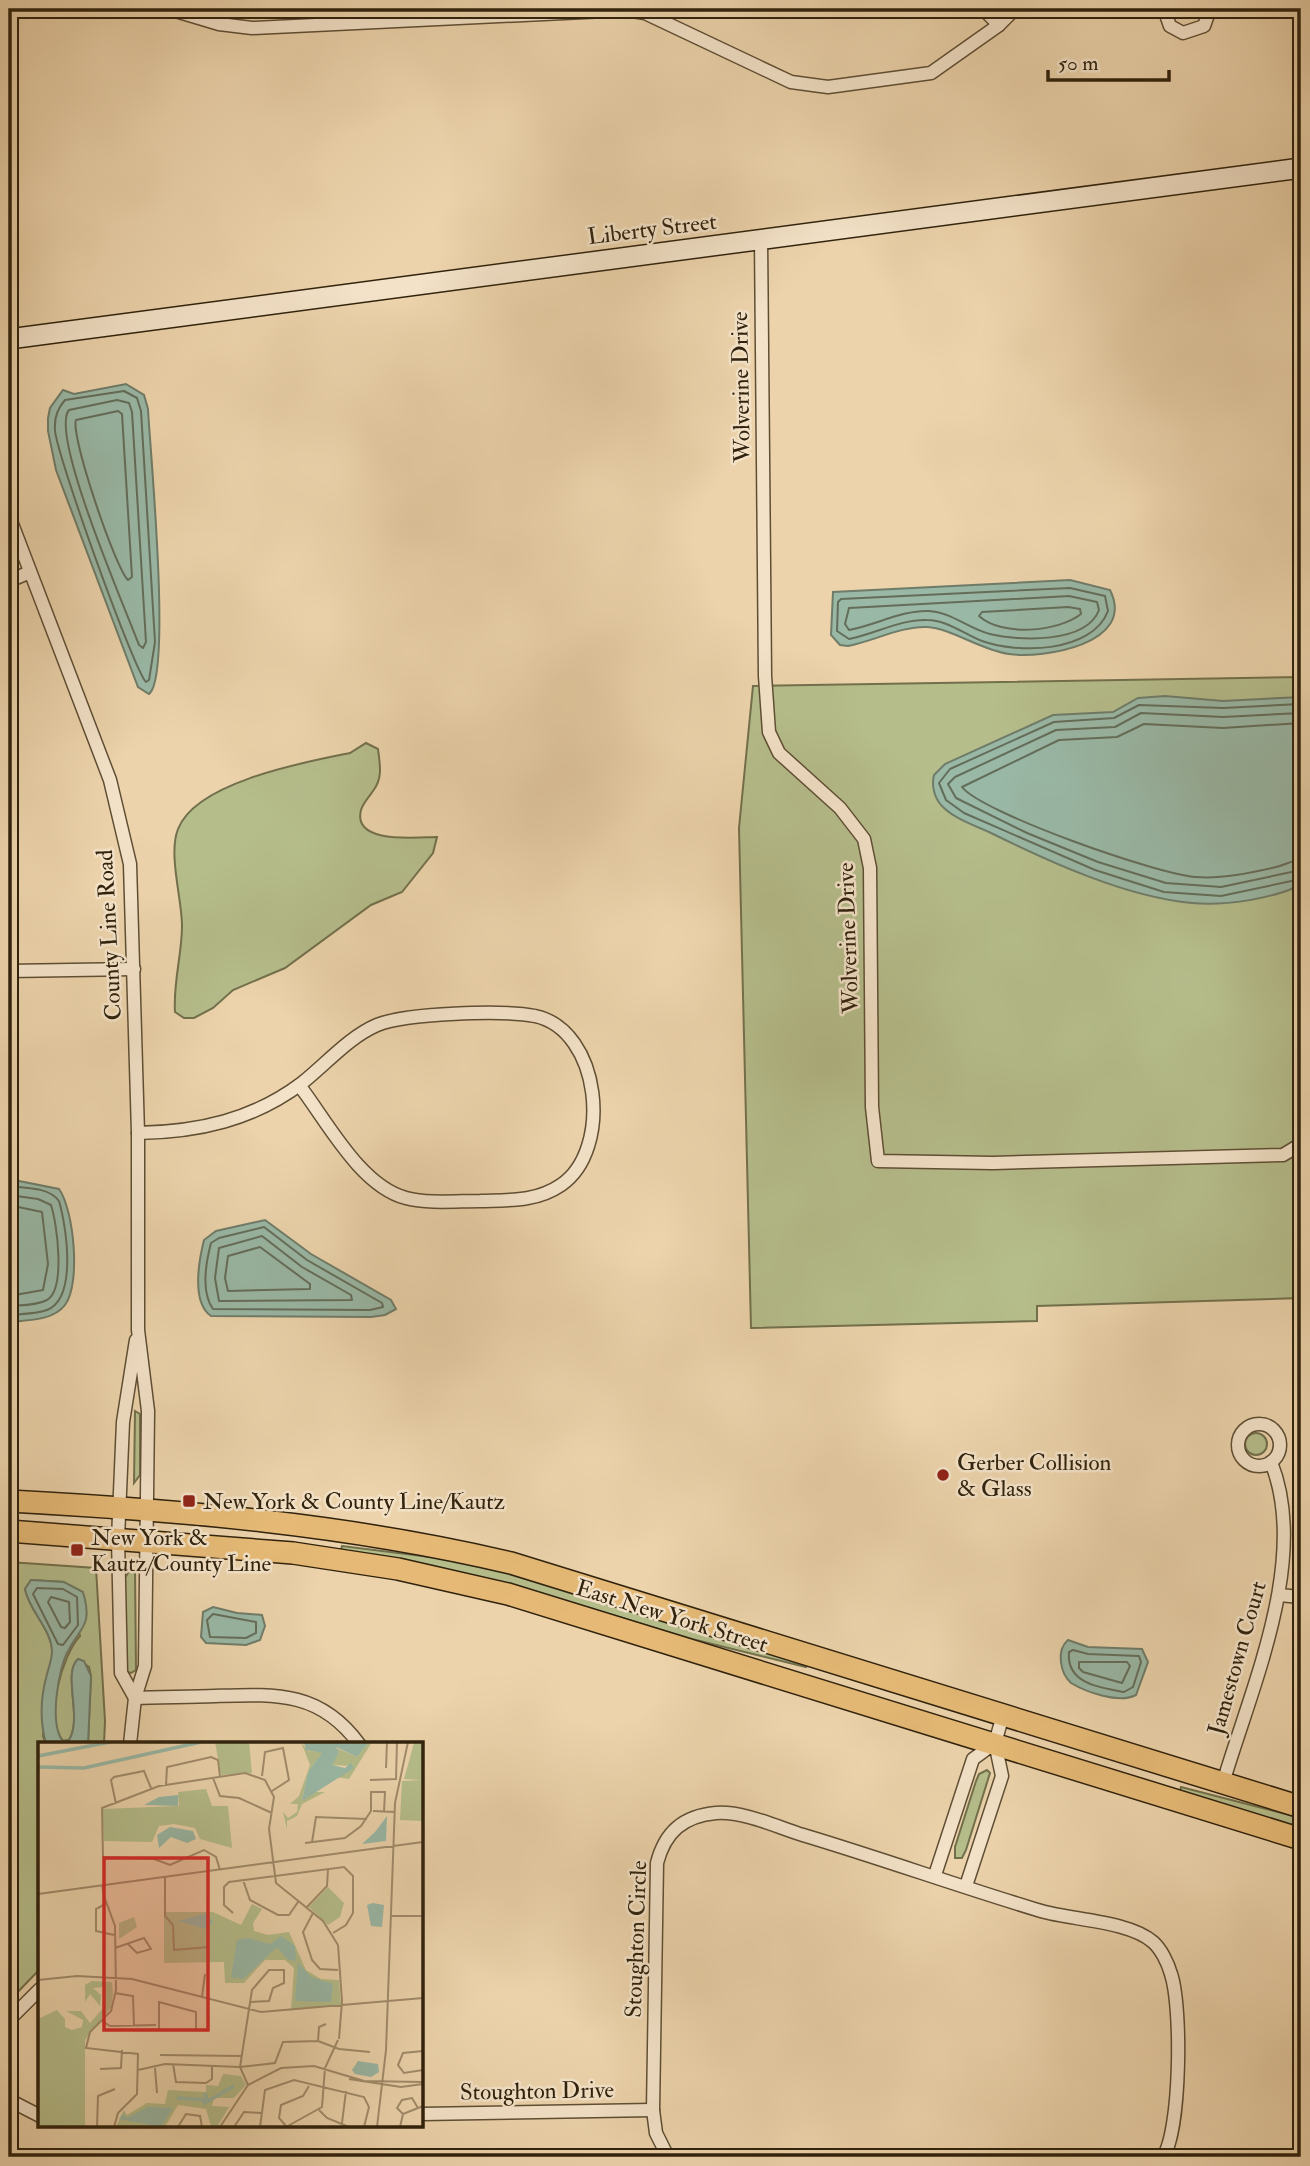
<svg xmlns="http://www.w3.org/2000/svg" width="1310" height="2166" font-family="'IM FELL Double Pica',serif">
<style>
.green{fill:#b5bd8b;stroke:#72704c;stroke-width:2}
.water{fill:#99b8a6;stroke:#6f7c69;stroke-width:2}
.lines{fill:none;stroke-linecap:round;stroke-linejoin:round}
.shore{stroke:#646d5a;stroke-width:2}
.street-casing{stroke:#5f4e34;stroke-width:15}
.secondary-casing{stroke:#30220d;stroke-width:22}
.primary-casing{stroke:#30220d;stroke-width:24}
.street{stroke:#f3e2c8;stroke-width:12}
.secondary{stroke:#f3e2c8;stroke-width:19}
.primary{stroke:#e6ba76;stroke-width:21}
.poi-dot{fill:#8f2418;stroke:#f3e2c8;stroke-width:2.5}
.labels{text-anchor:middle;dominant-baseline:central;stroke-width:5;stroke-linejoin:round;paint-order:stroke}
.street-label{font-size:23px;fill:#30220d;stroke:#f3e2c8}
.poi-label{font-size:23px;fill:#30220d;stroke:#f3e2c8;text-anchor:start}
.inset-river{fill:none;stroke:#99b8a6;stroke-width:3.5}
.inset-road{fill:none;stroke:#a18c6c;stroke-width:2}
.view{fill:#d62828;fill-opacity:0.15;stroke:#d62828;stroke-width:3.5}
.inset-edge{fill:none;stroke:#30220d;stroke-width:3.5}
</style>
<rect width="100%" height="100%" fill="#ecd3ab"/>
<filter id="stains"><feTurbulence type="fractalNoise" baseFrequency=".00286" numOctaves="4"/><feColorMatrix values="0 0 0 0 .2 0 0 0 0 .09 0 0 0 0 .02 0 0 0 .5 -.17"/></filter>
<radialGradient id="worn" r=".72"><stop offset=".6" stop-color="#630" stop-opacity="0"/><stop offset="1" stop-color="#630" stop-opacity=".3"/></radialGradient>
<g class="green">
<polygon points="1301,677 1301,1298 1037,1306 1037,1321 751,1328 739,828 753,686"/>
<path d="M 366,743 L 378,749 C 380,765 383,778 373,791 C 369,797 363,803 361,810 C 352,845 418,837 437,837 L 433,853 L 402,892 L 371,905 L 285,968 L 233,990 L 213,1008 L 194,1018 L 184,1018 L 175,1012 C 173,982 182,955 182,926 C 182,899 168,854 178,829 C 196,782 305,762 350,753 Z"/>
<polygon points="135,1411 140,1414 140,1475 134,1483"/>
<circle cx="1256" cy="1444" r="11"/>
<polygon points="342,1546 454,1560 529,1578 808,1664 806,1667 692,1639 520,1587 429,1565 341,1550"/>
<path d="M 9,1562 L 96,1568 L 105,1721 L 104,1744 L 88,1744 L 91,1676 L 89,1667 L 78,1659 C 62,1674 83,1718 69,1740 L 63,1741 C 44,1719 62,1655 80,1636 L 64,1582 L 31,1580 L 25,1589 C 29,1609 46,1624 51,1643 C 56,1661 45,1714 43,1736 L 46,1744 L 40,1744 L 40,1969 L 9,2001 Z"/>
<polygon points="131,1568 135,1570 136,1670 131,1673 125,1671 123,1581"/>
<polygon points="987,1770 990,1773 966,1850 962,1858 955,1858 955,1847 976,1781 979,1774"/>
<polygon points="1181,1787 1301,1818 1301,1829 1180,1791"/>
</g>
<g class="water">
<path d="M 126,384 L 144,395 L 148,409 C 150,450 172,676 149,694 L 138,687 L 56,470 L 48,431 L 48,418 L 50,408 L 63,390 L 74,394 Z"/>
<path d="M 1070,580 L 1110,590 C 1137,644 1043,659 1009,654 C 980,650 951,628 927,627 C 901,626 874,641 848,646 L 840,645 L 831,635 L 833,592 Z"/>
<path d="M 1165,696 L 1223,701 L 1301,697 L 1301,885 C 1271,899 1226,906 1192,903 C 1126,897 1050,862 991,833 C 976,826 957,820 944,808 C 935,800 931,787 934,775 L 945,764 L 1053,715 L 1113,712 L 1138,698 Z"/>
<path d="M 9,1179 L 59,1189 C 74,1210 81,1284 65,1305 C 53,1321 27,1320 9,1322 Z"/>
<path d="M 265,1220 L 311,1254 L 391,1300 L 396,1309 L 385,1315 L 371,1317 L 211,1316 C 191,1302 199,1260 204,1240 L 216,1231 Z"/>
<path d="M 31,1580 L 64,1582 L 83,1592 C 93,1626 81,1626 68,1651 C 58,1669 49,1725 63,1741 L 69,1740 C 83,1718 62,1673 78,1659 L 84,1661 L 91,1676 L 88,1744 L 46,1744 C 40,1722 40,1701 46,1678 C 48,1669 52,1660 52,1651 C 51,1628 29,1611 25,1589 Z"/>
<polygon points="213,1607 237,1613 262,1615 265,1626 260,1640 246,1645 206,1643 201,1637 203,1612"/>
<path d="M 1068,1640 L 1088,1647 L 1142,1649 L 1148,1662 L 1136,1695 C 1119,1704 1086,1692 1071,1683 C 1060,1673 1056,1650 1068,1640 Z"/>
</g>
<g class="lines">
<g class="shore">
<path d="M 124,391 L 137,398 L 141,411 L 155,642 L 149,680 L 146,682 C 135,673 56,454 55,430 C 54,418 57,409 65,400 Z"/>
<path d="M 117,400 L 129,403 L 132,412 L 146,642 L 143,648 L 139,645 C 126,610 49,434 69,410 Z"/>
<path d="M 118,411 L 122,414 L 132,577 L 128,580 C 116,570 70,435 76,420 Z"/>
<path d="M 1070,588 L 1105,596 L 1108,611 C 1092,653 1018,654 982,641 C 964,634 947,620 927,620 C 901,619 875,634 849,639 L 837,631 L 838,602 L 841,599 Z"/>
<path d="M 1069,596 L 1097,602 L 1099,610 C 1086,644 1018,641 990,634 C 969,629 951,612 929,611 C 902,610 876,625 849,630 L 845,624 L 849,608 Z"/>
<path d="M 1068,607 L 1080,609 L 1081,614 C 1058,632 1002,637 979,616 L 982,612 Z"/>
<polyline points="1301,704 1223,708 1139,705 1114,718 1054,722 950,769 939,783 946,800 964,813 1095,870 1164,892 1221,896 1301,879"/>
<polyline points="1301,713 1223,717 1141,713 1115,727 1056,730 955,777 948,784 956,798 1027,833 1098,862 1166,883 1221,887 1301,870"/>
<path d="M 1301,723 L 1223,728 L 1144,724 L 1117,737 L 1059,740 L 962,787 C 982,813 1159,875 1196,877 C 1222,879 1250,873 1276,867 C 1285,865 1292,860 1301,860"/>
<path d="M 9,1186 C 25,1188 49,1187 59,1201 C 66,1225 78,1298 47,1310 C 36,1314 21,1314 9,1315"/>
<path d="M 9,1195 L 38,1199 L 51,1205 C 57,1223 66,1289 47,1300 C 36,1306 20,1305 9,1306"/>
<polyline points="9,1205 42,1212 48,1264 43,1290 9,1296"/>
<path d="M 264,1227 L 307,1260 L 382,1303 L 383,1307 L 370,1310 L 213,1309 C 201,1292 206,1262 211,1243 L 219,1238 Z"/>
<polygon points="262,1236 302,1267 351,1295 352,1300 219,1301 215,1278 219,1248"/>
<polygon points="260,1247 310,1284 310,1289 228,1291 225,1278 228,1256"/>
<polygon points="37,1588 63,1589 77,1597 78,1625 63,1645 58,1644 33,1594"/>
<polygon points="51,1597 69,1602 70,1622 65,1628 61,1627 48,1602"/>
<polygon points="213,1614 256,1622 256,1633 246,1638 210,1637 207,1620"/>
<path d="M 1073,1650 L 1088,1654 L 1139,1656 L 1141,1662 L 1133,1687 L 1124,1692 C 1099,1688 1066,1683 1069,1652 Z"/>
<polygon points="1079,1662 1127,1662 1130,1666 1122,1683 1083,1672 1079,1668"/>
</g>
<defs>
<g id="street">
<polyline points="169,9 219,24 252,28 626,10 645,13 791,82 828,87 931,73 999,25 1015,9"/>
<polyline points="983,9 999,25"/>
<polyline points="1164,9 1170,26 1183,33 1204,26 1210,9"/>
<polyline points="761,239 765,676 769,732 779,753 840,808 864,839 870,868 872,1107 878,1161 993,1163 1283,1155 1301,1144"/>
<polyline points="9,516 110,780 130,864 138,1133 138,1330 148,1411 145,1666 135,1698 130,1744"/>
<polyline points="9,581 30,572"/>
<polyline points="9,971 134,969"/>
<path d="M 138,1133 C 198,1132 253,1120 302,1083 C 326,1064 349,1037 377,1025 C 406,1013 503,1010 535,1016 C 601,1030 613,1150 561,1185 C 536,1202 509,1200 480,1201 C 456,1201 429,1204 406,1198 C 360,1186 327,1121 299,1085"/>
<circle cx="1259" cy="1445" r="21"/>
<polyline points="1279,1595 1301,1597"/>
<polyline points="135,1698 121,1673 118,1539 123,1422 136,1340"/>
<path d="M 135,1698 C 162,1697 189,1697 215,1696 C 276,1694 320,1691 359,1744"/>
<path d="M 1223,1783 C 1251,1688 1310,1559 1271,1462"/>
<polyline points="935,1875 973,1759 995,1743"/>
<polyline points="966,1886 1002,1776 995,1743 1003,1715"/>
<polyline points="9,2020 40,1989"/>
<polyline points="9,2100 40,2116"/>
<polyline points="422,2114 653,2110"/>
<path d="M 668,2157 L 656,2133 L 653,2110 L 657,1863 C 665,1832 683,1816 716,1813 C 744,1811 777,1827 803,1835 C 883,1859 961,1887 1041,1911 C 1072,1920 1129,1921 1153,1942 C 1161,1949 1168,1963 1171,1974 C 1182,2006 1181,2130 1163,2157"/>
</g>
<polyline id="secondary" points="9,339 1301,168"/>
<g id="primary">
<path d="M 9,1501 C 178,1510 346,1524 511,1563 L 1301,1807"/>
<polyline points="9,1531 293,1553 398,1569 508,1594 1301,1839"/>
</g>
</defs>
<use href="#street" class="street-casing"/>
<use href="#secondary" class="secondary-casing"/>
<use href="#primary" class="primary-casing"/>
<use href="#street" class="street"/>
<use href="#secondary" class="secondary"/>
<use href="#primary" class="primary"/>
</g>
<g class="poi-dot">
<circle cx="943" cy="1475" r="7"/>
<rect x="182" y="1494" width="14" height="14" rx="3.5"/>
<rect x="70" y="1543" width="14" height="14" rx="3.5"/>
</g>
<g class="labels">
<g class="street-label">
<text transform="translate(652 229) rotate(-7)">Liberty Street</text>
<text transform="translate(741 387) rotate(-91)">Wolverine Drive</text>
<text transform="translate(109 935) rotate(-93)">County Line Road</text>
<text transform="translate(848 938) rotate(-92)">Wolverine Drive</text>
<text transform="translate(672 1616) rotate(17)">East New York Street</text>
<text transform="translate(1237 1658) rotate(-74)">Jamestown Court</text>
<text transform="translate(636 1939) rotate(-88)">Stoughton Circle</text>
<text transform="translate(537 2091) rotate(-1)">Stoughton Drive</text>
</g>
<g class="poi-label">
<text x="957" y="1462">Gerber Collision<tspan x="957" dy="26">&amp; Glass</tspan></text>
<text x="203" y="1501">New York &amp; County Line/Kautz</text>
<text x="91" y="1537">New York &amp;<tspan x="91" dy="26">Kautz/County Line</tspan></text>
</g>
</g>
<g transform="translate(38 1742)">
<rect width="385" height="385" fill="#ecd3ab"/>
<path d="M 177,0 L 211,0 L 214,31 L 183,33 ZM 263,0 L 270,9 L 285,10 L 270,30 L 264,59 L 274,50 L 287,50 L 264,62 L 259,74 L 249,79 L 249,87 L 245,70 L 250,76 L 259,70 L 260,62 L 252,62 L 261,54 L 272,23 ZM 331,0 L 334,0 L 311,37 L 297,35 L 316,24 L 293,23 L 301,10 L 296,5 L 319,15 ZM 385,0 L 385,79 L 362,78 L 364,39 L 384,38 L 366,37 L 376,1 ZM 168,47 L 174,64 L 190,64 L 194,106 L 162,97 L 157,86 L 136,82 L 121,84 L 114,100 L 66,99 L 64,67 L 141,64 L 140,50 ZM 290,145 L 306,161 L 302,175 L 290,183 L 271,165 ZM 214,162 L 224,167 L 215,181 L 216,189 L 230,193 L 251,190 L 268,228 L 283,237 L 301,238 L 303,263 L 253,268 L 256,226 L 247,218 L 227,218 L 206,241 L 187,241 L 186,220 L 126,221 L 126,170 L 175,170 L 203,183 ZM 96,175 L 99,185 L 81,197 L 81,181 ZM 54,239 L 74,240 L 75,252 L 73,265 L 47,298 L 47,385 L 0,385 L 0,277 L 19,268 L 27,277 L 27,285 L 34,288 L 44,285 L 45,278 L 28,269 L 43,269 L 52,281 L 67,264 L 66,245 L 55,246 L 63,253 L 62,264 L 52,252 L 47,260 L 47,243 ZM 185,332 L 203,334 L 208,343 L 196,356 L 176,356 L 174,364 L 191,365 L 179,385 L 173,385 L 168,367 L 140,363 L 127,385 L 78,385 L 86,368 L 89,373 L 109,361 L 127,362 L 130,348 L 168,350 L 168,343 L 180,344 Z" fill="#b5bd8b"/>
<path d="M 266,0 L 331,0 L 319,15 L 298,5 L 301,10 L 294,23 L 307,26 L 313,21 L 316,26 L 264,59 L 270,30 L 284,11 L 268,8 ZM 140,53 L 140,64 L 106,63 L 121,55 ZM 349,74 L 348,99 L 324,102 L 337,90 ZM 132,85 L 155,89 L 158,97 L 149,101 L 133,95 L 121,106 L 119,93 ZM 335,161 L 346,163 L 344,185 L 333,184 L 329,163 ZM 169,171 L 175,181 L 168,187 L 140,179 ZM 243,194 L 257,204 L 258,219 L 250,218 L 239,205 L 205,237 L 200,237 L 199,231 L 198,237 L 193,235 L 199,198 L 210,196 L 232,202 ZM 260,220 L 273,235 L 295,242 L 293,260 L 257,259 ZM 320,319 L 340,322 L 341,330 L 333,335 L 317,332 L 314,328 ZM 110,365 L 135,366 L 123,385 L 81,377 L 85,372 L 89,376 Z" fill="#99b8a6"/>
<path class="inset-river" d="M 0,14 L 72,0M 0,25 L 46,26 L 163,0M 139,356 L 169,358 L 167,351M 165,362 L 196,344"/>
<path class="inset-road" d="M 348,26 L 349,0M 224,34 L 227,10 L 245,6 L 251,38 L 234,49M 175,36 L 182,54 L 201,56 L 234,71M 332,38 L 358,37 L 359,0M 128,43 L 129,25 L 173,15 L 180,18 L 182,35M 78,62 L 73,38 L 76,35 L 106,29 L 113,46M 335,69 L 357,70M 274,100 L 278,75 L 329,77M 267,101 L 307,96 L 323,84 L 333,69 L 333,50 L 347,50 L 346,70M 182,128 L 178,115 L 166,108 L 132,123 L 116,117 L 65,115 L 64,66 L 121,44 L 207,31 L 227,38 L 236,55 L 231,87 L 238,141 L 285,179 L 300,203 L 304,259 L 301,297M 127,135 L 127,174 L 135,183 L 136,208 L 171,205M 205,138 L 212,158 L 240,173 L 251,173 L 260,160M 64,143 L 66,154 L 66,143M 0,152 L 385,100M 66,154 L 77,184 L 78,248 L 73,269 L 52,290 L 48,306 L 100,312 L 99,352 L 80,371 L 76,385M 69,161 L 58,167 L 58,189 L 76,193M 268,166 L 289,144 L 290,127M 195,171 L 186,163 L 186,145 L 191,140 L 306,125 L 315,134 L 315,171 L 308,183 L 295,191M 275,171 L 265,190 L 274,218 L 282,227 L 300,228M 353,174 L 385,174M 77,206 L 106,196 L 113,207 L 99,211 L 90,202M 0,238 L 39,234 L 94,237 L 223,270 L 385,256M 77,251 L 95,254 L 96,284M 164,255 L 167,232M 121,260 L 158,270 L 158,288 L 121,288 ZM 64,279 L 72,284 L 118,283M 280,299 L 281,285 L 288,282M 385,309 L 365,311 L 360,323 L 366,331 L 385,328M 122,313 L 204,314M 135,322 L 138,340 L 168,341 L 174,337 L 174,323M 117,326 L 119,351M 62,327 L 83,326 L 84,308M 100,328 L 127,322 L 202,325 L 237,321 L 245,300 L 280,299 L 301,307 L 332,310M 311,337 L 363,345 L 385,342M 210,343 L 202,325 L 214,248 L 231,228 L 246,228 L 246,241 L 235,246 L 231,259 L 213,260M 281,368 L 289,376 L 311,385M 365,372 L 359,366 L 364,358 L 374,356 L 380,366M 304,381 L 308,349M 248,384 L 241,376 L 243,363 L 265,354 L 271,344M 59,385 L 60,354 L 77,347M 140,385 L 148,372 L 162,374 L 164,385M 182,385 L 210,343 L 243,326 L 276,324 L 326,339 L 385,340M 196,385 L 206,370 L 223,371M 222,385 L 227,348 L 256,338 L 326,355 L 331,365 L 326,385M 248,385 L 284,365 L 287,326 L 300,298M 339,385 L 348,308 L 357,61 L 370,0M 362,385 L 365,372 L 385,364"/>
<path class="view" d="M 66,116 L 170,116 L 170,288 L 66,288 Z"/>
<rect width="385" height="385" class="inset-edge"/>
</g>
<rect width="1310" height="2166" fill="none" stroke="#ecd3ab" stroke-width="35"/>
<rect x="10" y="10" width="1289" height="2145" fill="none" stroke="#30220d" stroke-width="3.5"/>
<rect x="18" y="18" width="1275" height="2131" fill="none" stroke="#30220d" stroke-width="2"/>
<path d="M1048 70v10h121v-10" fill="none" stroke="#30220d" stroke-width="3.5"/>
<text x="1058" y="70" font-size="21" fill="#30220d" stroke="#f3e2c8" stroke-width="5" paint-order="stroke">50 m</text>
<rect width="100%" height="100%" filter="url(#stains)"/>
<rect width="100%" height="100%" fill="url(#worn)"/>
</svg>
